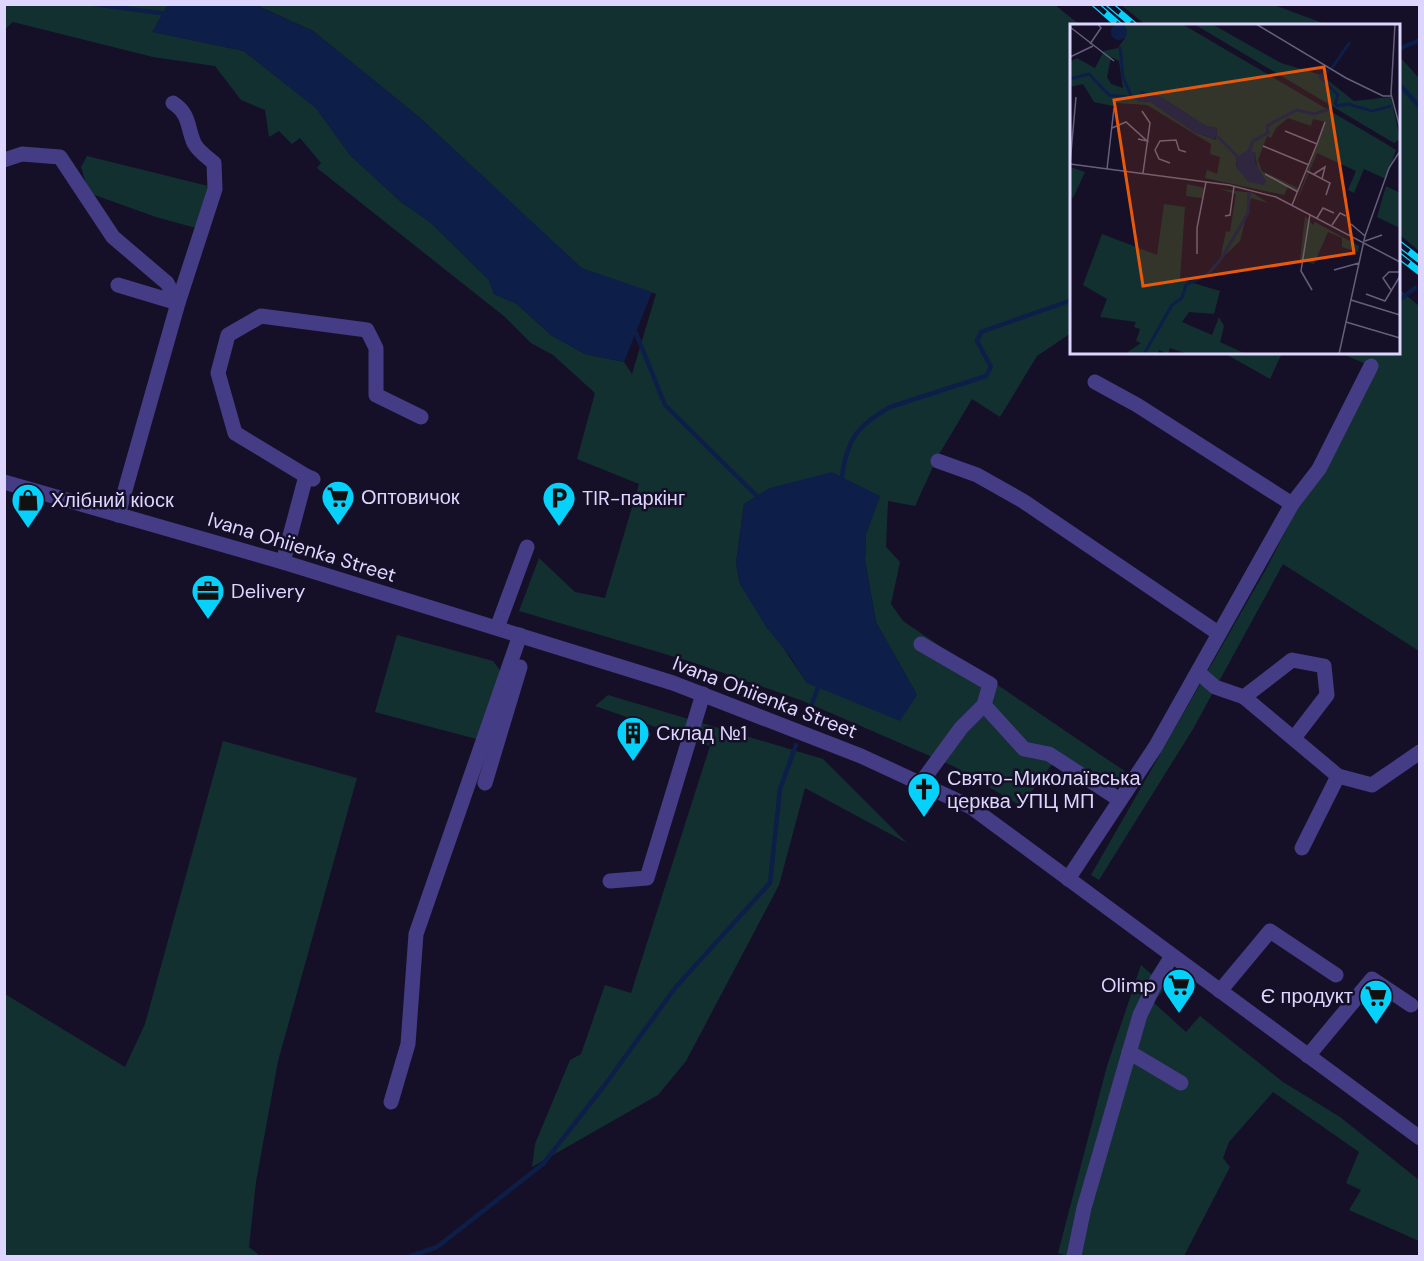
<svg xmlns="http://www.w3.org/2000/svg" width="1424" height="1261" font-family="'DM Sans',sans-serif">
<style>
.green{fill:#133031;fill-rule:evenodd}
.water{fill:#0d1f48}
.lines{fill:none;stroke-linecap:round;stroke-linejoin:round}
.stream{stroke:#0d1f48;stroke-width:4.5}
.minor{stroke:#443c85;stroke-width:15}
.rail-casing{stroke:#05d1fb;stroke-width:7}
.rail{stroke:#151027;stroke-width:4.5;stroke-dasharray:14;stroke-linecap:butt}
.labels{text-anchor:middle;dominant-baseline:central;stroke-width:5;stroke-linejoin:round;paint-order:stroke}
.poi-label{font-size:20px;fill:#ded6fe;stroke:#151027;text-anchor:start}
.street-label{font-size:20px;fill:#ded6fe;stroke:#151027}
.inset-river{fill:none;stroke:#0d1f48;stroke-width:3}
.inset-road{fill:none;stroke:#655f7d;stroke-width:1.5}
.view{fill:#e8590c;fill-opacity:0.15;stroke:#e8590c;stroke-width:3}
.inset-edge{fill:none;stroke:#ded6fe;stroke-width:3}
</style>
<rect width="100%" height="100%" fill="#151027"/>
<g class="green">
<path d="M 5,5 L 168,5 L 153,32 L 244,51 L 316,108 L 350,155 L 401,202 L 430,222 L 489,280 L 494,294 L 517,304 L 551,335 L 585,354 L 624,362 L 632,374 L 656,294 L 582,269 L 419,117 L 313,31 L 256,5 L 1055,5 L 1080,25 L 1072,26 L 1071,333 L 1037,356 L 1000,417 L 972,399 L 938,456 L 915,506 L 888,501 L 886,547 L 900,562 L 891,604 L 903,621 L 1126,772 L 1113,793 L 1058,756 L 1021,806 L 953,766 L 803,701 L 692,662 L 519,611 L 539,558 L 575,592 L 605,598 L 639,484 L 577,459 L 595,393 L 553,355 L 531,343 L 505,317 L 317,168 L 321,163 L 300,138 L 292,144 L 279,131 L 269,137 L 265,110 L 241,100 L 215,66 L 153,57 L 13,22 L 5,29 ZM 770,488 L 880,496 L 866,534 L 865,560 L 876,622 L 917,695 L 807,683 L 740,584 L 736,563 L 744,504 Z"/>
<polygon points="1121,5 1274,5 1328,25 1146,25"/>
<polygon points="1398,55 1419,78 1419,251 1399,234"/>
<polygon points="87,156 208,186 196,228 156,217 89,193 81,167"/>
<polygon points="1399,289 1419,306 1419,651 1283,564 1193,729 1099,880 1091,875 1266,569 1371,366 1340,353 1398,352"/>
<polygon points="1224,353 1282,353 1270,379"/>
<polygon points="397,635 493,661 502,673 480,740 375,712"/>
<polygon points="608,695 823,759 907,843 805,788 779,885 686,1061 658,1095 532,1167 535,1144 570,1060 581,1054 605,985 631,993 710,746 595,706"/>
<polygon points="223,741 357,778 278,1061 256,1182 249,1247 260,1256 5,1256 5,994 125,1067 145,1024"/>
<polygon points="1141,965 1166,987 1153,1002 1186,1032 1200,1016 1283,1082 1340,1117 1419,1180 1419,1241 1349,1210 1361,1190 1346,1183 1359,1152 1273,1092 1229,1142 1223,1158 1230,1167 1184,1256 1067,1256 1058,1253 1107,1066"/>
</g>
<g class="water">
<polygon points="168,4 255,5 313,31 419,117 582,268 652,292 624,362 585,354 551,335 517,304 494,294 489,280 430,222 401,202 350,155 316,108 244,51 152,32"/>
<polygon points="832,472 880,496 866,534 865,560 876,622 917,695 900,721 807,683 790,656 766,627 740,584 736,563 744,504 770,488"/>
</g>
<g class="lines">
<g class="stream">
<polyline points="93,4 168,14"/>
<polyline points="1398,49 1420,40"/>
<polyline points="1398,83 1420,107"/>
<polyline points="1398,301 1415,288"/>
<polyline points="632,332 636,333 665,405 757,496"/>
<path d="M 842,477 C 847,439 857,426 890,407 L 986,376 L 991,367 L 977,341 L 981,332 L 1072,300"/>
<polyline points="806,721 818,687"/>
<polyline points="411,1256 437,1247 543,1164 604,1086 675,988 770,883 780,789 796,745"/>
</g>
<g class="minor">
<polyline points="4,160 22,154 60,157 113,237 167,283 178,303 118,285"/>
<polyline points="1095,382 1137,405 1292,504 1319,469 1371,366"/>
<polyline points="938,461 977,475 1023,501 1218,633"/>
<polyline points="306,476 235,433 218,373 228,335 261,316 367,330 376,348 376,395 421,417"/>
<polyline points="4,482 283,562 673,683 861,756 971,807 1420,1138"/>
<path d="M 118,515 L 178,303 L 215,189 L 214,163 C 208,158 198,151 194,143 C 187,127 190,114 173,103"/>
<polyline points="283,562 306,476 313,479"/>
<polyline points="497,628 527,547"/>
<polyline points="921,644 990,684 984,705 1024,749 1049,754 1120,800"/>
<polyline points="1198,672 1215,687 1244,697 1338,776 1302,848"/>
<polyline points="1244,697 1292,660 1324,666 1327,695 1294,738"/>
<polyline points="1338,776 1372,785 1420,752"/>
<polyline points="485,783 520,667"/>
<polyline points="920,784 961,728 984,705"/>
<polyline points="1068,879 1156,746 1292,504"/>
<polyline points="610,881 647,878 703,694"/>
<polyline points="1220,991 1270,931 1336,975"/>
<polyline points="1129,1052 1181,1083"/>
<polyline points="1308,1056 1372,979 1411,1005"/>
<polyline points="391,1102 408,1044 416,934 520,635"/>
<polyline points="1074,1256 1084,1208 1140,1015 1157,980 1172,956"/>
</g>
<defs>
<g id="rail">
<polyline points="1095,4 1120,26"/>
<polyline points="1109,4 1135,26"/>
<polyline points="1398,243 1420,260"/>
<polyline points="1398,255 1420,272"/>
</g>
</defs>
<use href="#rail" class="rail-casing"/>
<use href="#rail" class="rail"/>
</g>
<defs>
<symbol id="supermarket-pin" viewBox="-11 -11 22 30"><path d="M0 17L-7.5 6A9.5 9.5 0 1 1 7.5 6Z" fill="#05d1fb" stroke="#151027"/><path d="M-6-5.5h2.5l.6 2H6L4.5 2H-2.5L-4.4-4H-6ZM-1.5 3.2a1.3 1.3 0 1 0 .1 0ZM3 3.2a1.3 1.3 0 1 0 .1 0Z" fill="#111"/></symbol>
<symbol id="parking-pin" viewBox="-11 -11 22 30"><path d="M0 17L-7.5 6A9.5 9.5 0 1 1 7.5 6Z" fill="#05d1fb" stroke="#151027"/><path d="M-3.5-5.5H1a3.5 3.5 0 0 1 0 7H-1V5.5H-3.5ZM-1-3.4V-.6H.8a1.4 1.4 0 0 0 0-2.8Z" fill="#111"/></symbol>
<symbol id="shop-pin" viewBox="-11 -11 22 30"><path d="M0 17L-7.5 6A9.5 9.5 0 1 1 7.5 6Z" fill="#05d1fb" stroke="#151027"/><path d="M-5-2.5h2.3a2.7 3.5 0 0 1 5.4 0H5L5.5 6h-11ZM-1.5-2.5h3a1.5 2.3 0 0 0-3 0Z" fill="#111"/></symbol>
<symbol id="office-pin" viewBox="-11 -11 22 30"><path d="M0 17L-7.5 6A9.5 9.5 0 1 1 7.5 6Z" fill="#05d1fb" stroke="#151027"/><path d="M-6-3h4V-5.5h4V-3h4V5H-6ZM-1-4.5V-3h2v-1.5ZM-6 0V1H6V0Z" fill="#111"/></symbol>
<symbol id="building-pin" viewBox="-11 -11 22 30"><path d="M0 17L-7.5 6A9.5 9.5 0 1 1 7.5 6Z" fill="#05d1fb" stroke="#151027"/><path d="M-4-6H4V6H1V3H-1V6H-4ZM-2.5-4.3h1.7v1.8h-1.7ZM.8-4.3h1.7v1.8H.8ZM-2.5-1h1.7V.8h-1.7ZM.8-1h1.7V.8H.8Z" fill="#111"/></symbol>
<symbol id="church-pin" viewBox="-11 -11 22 30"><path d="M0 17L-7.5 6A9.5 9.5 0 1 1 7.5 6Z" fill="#05d1fb" stroke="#151027"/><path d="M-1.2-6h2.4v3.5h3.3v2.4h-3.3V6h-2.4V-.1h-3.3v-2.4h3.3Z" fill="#111"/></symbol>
</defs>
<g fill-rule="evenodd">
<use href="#supermarket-pin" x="319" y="478" width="38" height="52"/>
<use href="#parking-pin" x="540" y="479" width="38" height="52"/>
<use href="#shop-pin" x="9" y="481" width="38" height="52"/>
<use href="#office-pin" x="189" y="572" width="38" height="52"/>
<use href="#building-pin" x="614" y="714" width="38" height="52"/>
<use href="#church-pin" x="905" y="770" width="38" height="52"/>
<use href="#supermarket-pin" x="1160" y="966" width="38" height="52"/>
<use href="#supermarket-pin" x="1357" y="977" width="38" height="52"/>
</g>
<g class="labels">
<g class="poi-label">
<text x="361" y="497">Оптовичок</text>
<text x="582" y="498">TIR-паркінг</text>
<text x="51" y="500">Хлібний кіоск</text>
<text x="231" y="591">Delivery</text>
<text x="656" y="733">Склад №1</text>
<text x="947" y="778">Свято-Миколаївська<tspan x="947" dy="23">церква УПЦ МП</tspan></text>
<text x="1156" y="985" text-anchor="end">Olimp</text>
<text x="1353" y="996" text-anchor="end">Є продукт</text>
</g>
<g class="street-label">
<text transform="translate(302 547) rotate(17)">Ivana Ohiienka Street</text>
<text transform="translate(765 697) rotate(21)">Ivana Ohiienka Street</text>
</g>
</g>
<g transform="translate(1070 24)">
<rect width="330" height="330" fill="#151027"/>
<path d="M 55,0 L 112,0 L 313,118 L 326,126 L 316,155 L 294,145 L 284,169 L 278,166 L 286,147 L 247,129 L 226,180 L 255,98 L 243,95 L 241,102 L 218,94 L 206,104 L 201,114 L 197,112 L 188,136 L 192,147 L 228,164 L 227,167 L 218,163 L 214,171 L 135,154 L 137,146 L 147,150 L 150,133 L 140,130 L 141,120 L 77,81 L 46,79 L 43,82 L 24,78 L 13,60 L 0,63 L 0,38 L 7,34 L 25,44 L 34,27 L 48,24 L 55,14 ZM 41,33 L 49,37 L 53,64 L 41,60 L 37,53 ZM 71,68 L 91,73 L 136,102 L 147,104 L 146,116 L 124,108 L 81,78 L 67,77 ZM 185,129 L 188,147 L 196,157 L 179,158 L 166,142 L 166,133 ZM 124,0 L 142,0 L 211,39 L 251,51 L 284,77 L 321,73 L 330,115 L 324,119 ZM 0,143 L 15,148 L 3,174 L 0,172 ZM 117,160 L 134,164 L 132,174 L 116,172 ZM 316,162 L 330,169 L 330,204 L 307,193 ZM 150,165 L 183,169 L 198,179 L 181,174 L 170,217 L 150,236 L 156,207 L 160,208 L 166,170 ZM 94,180 L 115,183 L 110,255 L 150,267 L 144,290 L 119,288 L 112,298 L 142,311 L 149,293 L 154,302 L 150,318 L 176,330 L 118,330 L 100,324 L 98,330 L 89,326 L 88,330 L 55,330 L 71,319 L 66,317 L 70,305 L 64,303 L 66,298 L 30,293 L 37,275 L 13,261 L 32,210 L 87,231 ZM 235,192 L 243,201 L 245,198 L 289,222 L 288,228 L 272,223 L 272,214 L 258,208 L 244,240 L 230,236 Z" fill="#133031" fill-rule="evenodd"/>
<path d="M41 8a8 8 0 1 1 16 0a8 8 0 1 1-16 0ZM 71,67 L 91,73 L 136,102 L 147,104 L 145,115 L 124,108 L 81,78 L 67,77 ZM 178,126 L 186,129 L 185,139 L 196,157 L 194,161 L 179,158 L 167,145 L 166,133 Z" fill="#0d1f48"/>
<path class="inset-river" d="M 50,23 L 53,53 L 62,74M 262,44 L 280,18M 259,46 L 250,53 L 268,71 L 265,81M 0,55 L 19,50 L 39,71 L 70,74M 265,82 L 278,80 L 302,87 L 321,82M 146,111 L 167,132M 179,127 L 183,117 L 198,109 L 197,102 L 211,94 L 227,86 L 244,90 L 260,85M 74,330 L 102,281 L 112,274 L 116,261 L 138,250 L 151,235 L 178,189 L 179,168"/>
<path class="inset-road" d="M 186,0 L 276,54 L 313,72 L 321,72M 325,0 L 321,70 L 330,104M 0,3 L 44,37M 20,20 L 31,4 L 28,0M 0,33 L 23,22M 72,87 L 80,99 L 73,149M 42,104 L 56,98 L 77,117 L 68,115M 215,107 L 247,120 L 255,98M 193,122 L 239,141M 100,139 L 89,135 L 85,126 L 90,117 L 106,116 L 109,126 L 116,128M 0,140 L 159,161 L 206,173 L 330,238M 0,140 L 6,73M 37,145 L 44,84M 237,147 L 260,159 L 256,171M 195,150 L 228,168M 244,150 L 255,143 L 252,155M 222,181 L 247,120M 240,190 L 231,247 L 242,266M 155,192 L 160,191 L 164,162M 247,194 L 253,184 L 264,189M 281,200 L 295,212M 262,201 L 270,189 L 276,192M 295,217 L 312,211M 127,230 L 127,204 L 136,158M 264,246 L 289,239M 321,266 L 313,254 L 319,248 L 330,248M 296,270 L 315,277 L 330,252M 281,276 L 330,291M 276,298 L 330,314M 269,330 L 295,212 L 319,144 L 330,127"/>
<path class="view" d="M 254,43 L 284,229 L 73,262 L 44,76 Z"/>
<rect width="330" height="330" class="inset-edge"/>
</g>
<rect width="1424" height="1261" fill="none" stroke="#ded6fe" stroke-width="12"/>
</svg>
